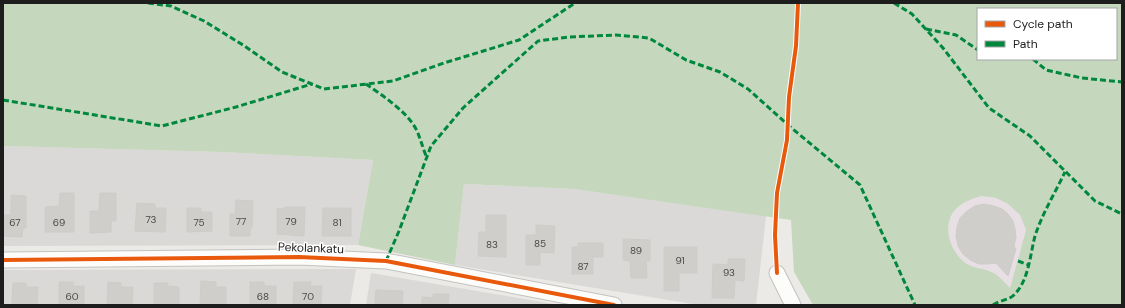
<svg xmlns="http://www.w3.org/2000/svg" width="1125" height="308" font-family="'DM Sans',sans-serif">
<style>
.residential{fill:#dad9d7}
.industrial{fill:#e8dfe4}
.forest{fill:#c5d8bd;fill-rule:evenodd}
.building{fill:#d0cecb;stroke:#ceccc7}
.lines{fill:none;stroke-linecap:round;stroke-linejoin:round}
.street-casing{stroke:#c2c2c0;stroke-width:17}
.path{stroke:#d4c9c6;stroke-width:2.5;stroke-dasharray:2 2;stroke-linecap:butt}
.street{stroke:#fcfcfb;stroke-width:15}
.quiet{stroke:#00873e;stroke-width:3;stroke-dasharray:6 3;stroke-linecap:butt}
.cycleway-casing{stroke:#fff;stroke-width:6}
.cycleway{stroke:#e8590c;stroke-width:4}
.labels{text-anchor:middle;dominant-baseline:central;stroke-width:3;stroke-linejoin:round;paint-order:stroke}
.number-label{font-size:10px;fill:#4a4948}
.street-label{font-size:12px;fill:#1d1d1d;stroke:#fff}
</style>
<rect width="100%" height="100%" fill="#ebeae6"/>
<g class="residential">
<polygon points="3,146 221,152 373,160 358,245 3,246"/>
<polygon points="464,184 574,189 766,216 756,305 699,305 455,265"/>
<polygon points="356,269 350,305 3,305 3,270"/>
<polygon points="371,273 560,305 366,305"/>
</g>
<polygon class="industrial" points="981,196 996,198 1008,204 1020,215 1026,230 1010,288 993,272 979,269 964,263 953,251 949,237 949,222 956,209 967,201"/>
<path class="forest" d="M 3,3 L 1122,3 L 1122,305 L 813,305 L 794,272 L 791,220 L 574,189 L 464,184 L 455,265 L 358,245 L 373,160 L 221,152 L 3,146 ZM 978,9 L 1116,9 L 1116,59 L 978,59 ZM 981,196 L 996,198 L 1008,204 L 1020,215 L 1026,230 L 1010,288 C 1005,283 1000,277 994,273 C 986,268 971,269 963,261 C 949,249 942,224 956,209 C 963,202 972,199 981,196 Z"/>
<g class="building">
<polygon points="60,193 74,193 74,232 45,232 45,207 59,206"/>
<polygon points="100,193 116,193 116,221 111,221 111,232 90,233 90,211 99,211"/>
<polygon points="11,195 26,196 26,228 23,228 22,237 3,236 3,215 11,215"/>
<polygon points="236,200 253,201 252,228 250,228 250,236 230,236 230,214 235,214"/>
<polygon points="137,203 155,204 155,208 166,208 165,232 135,231"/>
<polygon points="984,204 994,206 1002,209 1008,214 1013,221 1015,229 1016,237 1014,246 1016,249 1008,276 996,263 987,264 979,264 970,260 963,254 958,246 956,236 957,227 960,218 967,211 975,206"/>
<polygon points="285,207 305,207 304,236 277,234 277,209 285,208"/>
<polygon points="187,208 201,208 201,212 212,212 212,231 187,232"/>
<polygon points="323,208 351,208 351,236 322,236"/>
<polygon points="486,215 506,215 506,257 478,256 479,232 486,232"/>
<polygon points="536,225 555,226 554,253 540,252 540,265 526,265 526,235 536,235"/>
<polygon points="623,239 650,240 650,261 646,261 647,278 631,278 630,261 623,260"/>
<polygon points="578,243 603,243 603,257 593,257 593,274 572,274 572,247 578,247"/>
<polygon points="664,247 697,247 697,273 679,273 679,291 664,291"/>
<polygon points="728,259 745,259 744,281 735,280 734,298 712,298 713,264 728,265"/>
<polygon points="201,281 216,282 216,287 226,287 226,305 200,305"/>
<polygon points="59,282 73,282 73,286 84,286 84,305 59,305"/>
<polygon points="108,282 121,283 121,287 133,287 132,305 107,305"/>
<polygon points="250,282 264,282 264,286 276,286 276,305 250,305"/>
<polygon points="294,282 311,282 310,286 322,286 321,305 293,305"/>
<polygon points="13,283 26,283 26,287 38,287 37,305 12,305"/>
<polygon points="154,283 168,283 167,286 179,287 179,305 154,305"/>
<polygon points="376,290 403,291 402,305 375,305"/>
<polygon points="433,294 449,294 448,305 422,305 422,297 433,298"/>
</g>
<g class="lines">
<defs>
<g id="street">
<polyline points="3,260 299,257 386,261 614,305"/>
<polyline points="777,273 793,305"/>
</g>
</defs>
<use href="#street" class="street-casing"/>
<polyline class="path" points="776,258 775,235 777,193 787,140 789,97 796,46 798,3"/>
<use href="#street" class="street"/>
<g class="quiet">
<polyline points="148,3 171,6 204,21 243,45 282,72 324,89 393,81 444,63 519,40 575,3"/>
<polyline points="894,3 912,14 943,48 989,108 1030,136 1095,201 1122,214"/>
<polyline points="926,29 956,35 978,50"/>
<polyline points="1033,59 1046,70 1082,78 1122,82"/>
<path d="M 366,84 C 383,96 408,112 417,131 C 421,140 423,149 427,158"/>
<polyline points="3,100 162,126 236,107 312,84"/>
<polyline points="386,261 399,231 431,146 463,108 538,41 569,37 616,35 649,38 686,60 720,72 748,89 788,125 860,185 915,305"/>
<polyline points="1018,261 1029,265"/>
<path d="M 993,305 C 1000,300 1010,300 1015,294 C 1029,279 1030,255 1035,236 C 1042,214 1055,193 1065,172"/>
</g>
<defs>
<g id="cycleway">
<polyline points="3,260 299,257 386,261 614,305"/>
<polyline points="777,273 775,235 777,193 787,140 789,97 796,46 798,3"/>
</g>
</defs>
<use href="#cycleway" class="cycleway-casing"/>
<use href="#cycleway" class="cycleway"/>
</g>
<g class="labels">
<g class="number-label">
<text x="151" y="219">73</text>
<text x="241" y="221">77</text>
<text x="291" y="221">79</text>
<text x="15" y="222">67</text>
<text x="59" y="222">69</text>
<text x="199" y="222">75</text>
<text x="337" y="222">81</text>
<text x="540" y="243">85</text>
<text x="492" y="244">83</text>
<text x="636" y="250">89</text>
<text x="680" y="260">91</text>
<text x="583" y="266">87</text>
<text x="729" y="272">93</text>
<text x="72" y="296">60</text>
<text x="263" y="296">68</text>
<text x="308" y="296">70</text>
</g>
<g class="street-label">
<text transform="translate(311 248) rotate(2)">Pekolankatu</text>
</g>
</g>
<rect width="1125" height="308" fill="none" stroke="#1d1d1d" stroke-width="8"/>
<rect x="977" y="8" width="140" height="52" fill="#ffffff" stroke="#a5a5a5"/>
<rect x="985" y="21" width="20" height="6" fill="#e8590c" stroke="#a5a5a5"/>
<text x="1013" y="28" font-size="12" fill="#1d1d1d">Cycle path</text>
<rect x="985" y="41" width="20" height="6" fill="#00873e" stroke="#a5a5a5"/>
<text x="1013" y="48" font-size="12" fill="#1d1d1d">Path</text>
</svg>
